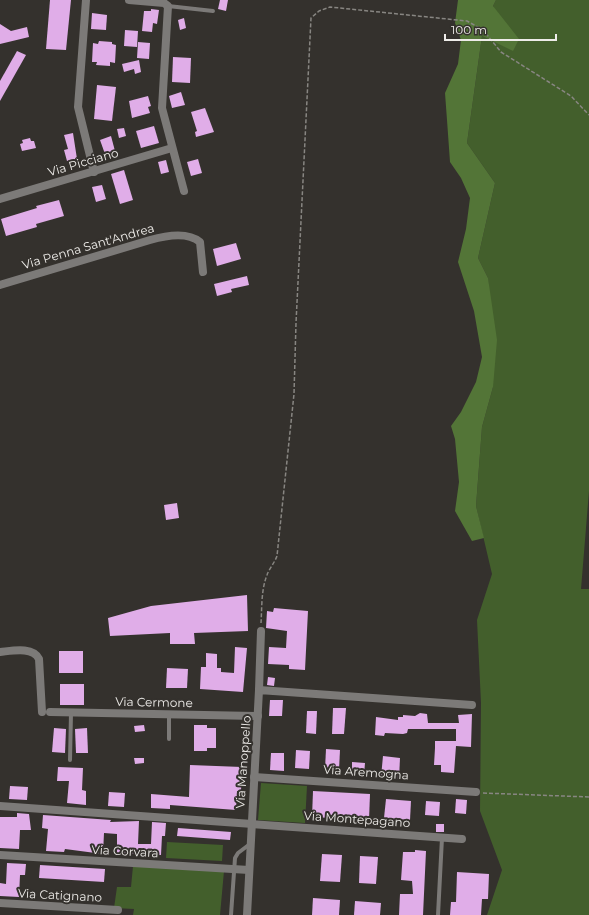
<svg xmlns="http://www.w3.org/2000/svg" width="589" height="915" font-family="Montserrat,sans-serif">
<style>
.green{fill:#435f2c}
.forest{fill:#537537}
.building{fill:#e0ade8}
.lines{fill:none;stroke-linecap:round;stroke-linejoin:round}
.path{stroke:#888682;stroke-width:1.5;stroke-dasharray:4 2;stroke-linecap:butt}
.lane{stroke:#7c7a78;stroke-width:4}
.street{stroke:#7c7a78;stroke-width:8}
.labels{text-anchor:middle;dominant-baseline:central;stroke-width:4;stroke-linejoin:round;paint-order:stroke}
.street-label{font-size:12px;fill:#eeece9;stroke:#34312d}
</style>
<rect width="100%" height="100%" fill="#34312d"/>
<g class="green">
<polygon points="496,0 589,0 589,491 581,589 589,589 589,915 487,915 502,870 480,811 481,703 477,620 492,574 476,506 482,427 493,387 488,278 478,258 495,183 467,143 482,36 513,50 493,6"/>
<polygon points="261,783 307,786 305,823 258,820"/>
<polygon points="167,842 223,845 222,861 166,858"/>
<polygon points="133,866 224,871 220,915 133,915 134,909 114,908 117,887 131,887"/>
</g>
<polygon class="forest" points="458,0 496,0 493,6 519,39 513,51 482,36 467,143 495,183 478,258 488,278 497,340 493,387 482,427 476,506 484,538 472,541 455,511 459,482 455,439 451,426 461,412 476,382 482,357 474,311 458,262 466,229 470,198 461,178 450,162 447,120 445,93 458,64 461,40 455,23"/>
<g class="building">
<polygon points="50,0 71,0 66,50 46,49"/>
<polygon points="220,0 228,0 226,11 218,9"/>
<polygon points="151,9 159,10 157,24 153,23 152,32 142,31 144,11 151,11"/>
<polygon points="92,13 107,15 106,30 91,29"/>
<polygon points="184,18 186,28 180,30 178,20"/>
<polygon points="0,24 11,31 27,27 29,37 0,44"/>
<polygon points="125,30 138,31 137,47 124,46"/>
<polygon points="99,41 112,42 112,44 116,45 115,63 110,62 110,66 96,65 97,62 92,62 93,43 98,44"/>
<polygon points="138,42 150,43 149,59 137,58"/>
<polygon points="17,51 26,55 0,101 0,81"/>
<polygon points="173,57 191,58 190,83 172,82"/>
<polygon points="139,60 141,72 135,74 134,69 124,72 122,64"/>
<polygon points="97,85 116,87 112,121 94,119"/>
<polygon points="181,92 185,105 172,108 169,96"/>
<polygon points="148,96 151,106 148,107 150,113 132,118 129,101"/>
<polygon points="205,108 214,132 196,137 195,132 197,131 191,112"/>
<polygon points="154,126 159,143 141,148 136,131"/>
<polygon points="124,128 126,136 119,138 117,129"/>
<polygon points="73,133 77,159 67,161 64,150 68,149 64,135"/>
<polygon points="111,136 115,151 105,154 100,140"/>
<polygon points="30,138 31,141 34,141 36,148 22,151 20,144 23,143 22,140"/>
<polygon points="198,159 202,173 191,176 187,162"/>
<polygon points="166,160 169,172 161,174 158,162"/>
<polygon points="124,170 133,200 120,204 111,174"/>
<polygon points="102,185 106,199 96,202 92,187"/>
<polygon points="59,200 64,216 36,224 37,227 6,236 1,219 37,208 36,206"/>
<polygon points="236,243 241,259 217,266 213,249"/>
<polygon points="247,276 249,285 231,289 232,292 217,296 214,284"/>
<polygon points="177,503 179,518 166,520 164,505"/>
<polygon points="247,595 248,631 194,633 195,644 170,644 170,633 110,636 108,618 151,606"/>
<polygon points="274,608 308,611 305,670 289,669 289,665 268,664 269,647 286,648 287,631 266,628 267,611 273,612"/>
<polygon points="235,647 247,648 243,692 200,689 201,667 206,667 206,653 217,654 217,668 221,668 221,672 234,673"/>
<rect x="59" y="651" width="24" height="22"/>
<polygon points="167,668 188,669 187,688 166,688"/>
<polygon points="268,677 275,678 274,686 267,685"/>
<rect x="60" y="684" width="24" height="21"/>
<polygon points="270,700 283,700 282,716 269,716"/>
<polygon points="333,708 346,708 344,734 332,734"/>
<polygon points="307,711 317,711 316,734 306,733"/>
<polygon points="420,713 427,714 428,723 459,723 458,715 472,714 471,747 456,746 454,773 441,772 441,765 434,765 435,748 435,741 456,741 456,729 408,729 407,733 403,734 385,733 384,736 375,735 376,717 398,720 398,717 403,717 403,715 415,716"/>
<polygon points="144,725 145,731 135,732 134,726"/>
<polygon points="194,725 207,725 207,728 216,728 216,748 207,748 207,751 194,751"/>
<polygon points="54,728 66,729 65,753 52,752"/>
<polygon points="87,728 88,753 76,753 75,729"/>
<polygon points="326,749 340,750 339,770 325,769"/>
<polygon points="296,750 310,751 309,769 295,768"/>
<polygon points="271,753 284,753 284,771 270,770"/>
<polygon points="383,756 400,758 399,779 381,777"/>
<polygon points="134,758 144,758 144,763 135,764"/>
<polygon points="352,762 365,763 364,775 352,775"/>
<polygon points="190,765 242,767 241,791 237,791 236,810 170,805 170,809 151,808 151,794 189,797"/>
<polygon points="58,767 83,768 82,790 86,791 86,805 67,803 69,781 57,781"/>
<polygon points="10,786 28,787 27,800 9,799"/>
<polygon points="313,791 370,794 369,820 312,817"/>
<polygon points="109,792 125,793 124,807 108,806"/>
<polygon points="386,799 411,801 410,820 384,818"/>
<polygon points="456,799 467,800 466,814 455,813"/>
<polygon points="426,801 440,802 439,816 425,815"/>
<polygon points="17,813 29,814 31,830 20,830 19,849 0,848 0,817 17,817"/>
<polygon points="43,815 111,820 110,822 139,821 138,844 151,844 152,822 166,823 165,836 162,836 161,855 117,853 117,834 104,833 103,854 65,849 64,852 46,851 48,829 42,828"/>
<rect x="436" y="824" width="8" height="8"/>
<polygon points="178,828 231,832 230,840 177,836"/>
<polygon points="415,850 426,851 423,915 399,915 400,894 413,894 412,881 401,880 403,852 415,852"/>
<polygon points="322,854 342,855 340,882 320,881"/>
<polygon points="360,856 378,857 376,884 359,883"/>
<polygon points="7,863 26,864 25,875 20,875 19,897 0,896 0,883 6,884"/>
<polygon points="40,865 105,869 104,882 39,878"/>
<polygon points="457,872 489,874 488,899 482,899 481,915 450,915 451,902 456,902"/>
<polygon points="313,898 340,900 339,915 312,915"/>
<polygon points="355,901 381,903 380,915 354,915"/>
</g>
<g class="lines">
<g class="path">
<path d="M 261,623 C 262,608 261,590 267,575 C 268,571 275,562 277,556 L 294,394 L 296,323 L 311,18 L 319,11 L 330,7 L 467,21 L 483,30 L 501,52 L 571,96 L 589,115"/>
<polyline points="483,793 589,797"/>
</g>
<g class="lane">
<polyline points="168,6 213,11"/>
<polyline points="169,739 169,714"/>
<polyline points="70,760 71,713"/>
<polyline points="231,915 235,858 238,853 250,844"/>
<polyline points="438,915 442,838"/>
</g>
<g class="street">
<polyline points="86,0 78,107 94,172"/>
<polyline points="129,0 164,3 168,6 162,108 184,191"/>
<polyline points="0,199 172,148"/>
<path d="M 0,285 L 150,240 C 164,236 187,231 200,242 L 203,272"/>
<path d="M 0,652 C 11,651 33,646 39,659 L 42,712"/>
<polyline points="259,690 261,631"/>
<polyline points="50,712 258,716"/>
<polyline points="254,777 476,792"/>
<polyline points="0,806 462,839"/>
<polyline points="0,855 249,870"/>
<polyline points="0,903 118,910"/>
<polyline points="247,915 259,690 472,705"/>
</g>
</g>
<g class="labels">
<g class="street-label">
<text transform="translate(83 162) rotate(-16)">Via Picciano</text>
<text transform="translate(88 246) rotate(-16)">Via Penna Sant'Andrea</text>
<text transform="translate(154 702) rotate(1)">Via Cermone</text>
<text transform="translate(243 762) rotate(-86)">Via Manoppello</text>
<text transform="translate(366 772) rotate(4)">Via Aremogna</text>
<text transform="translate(357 819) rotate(4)">Via Montepagano</text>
<text transform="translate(125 851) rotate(3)">Via Corvara</text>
<text transform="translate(60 895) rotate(3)">Via Catignano</text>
</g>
</g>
<path d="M445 34v6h111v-6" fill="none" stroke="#eeece9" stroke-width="2"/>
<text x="451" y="34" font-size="12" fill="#eeece9" stroke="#34312d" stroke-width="3" paint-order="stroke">100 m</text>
</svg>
